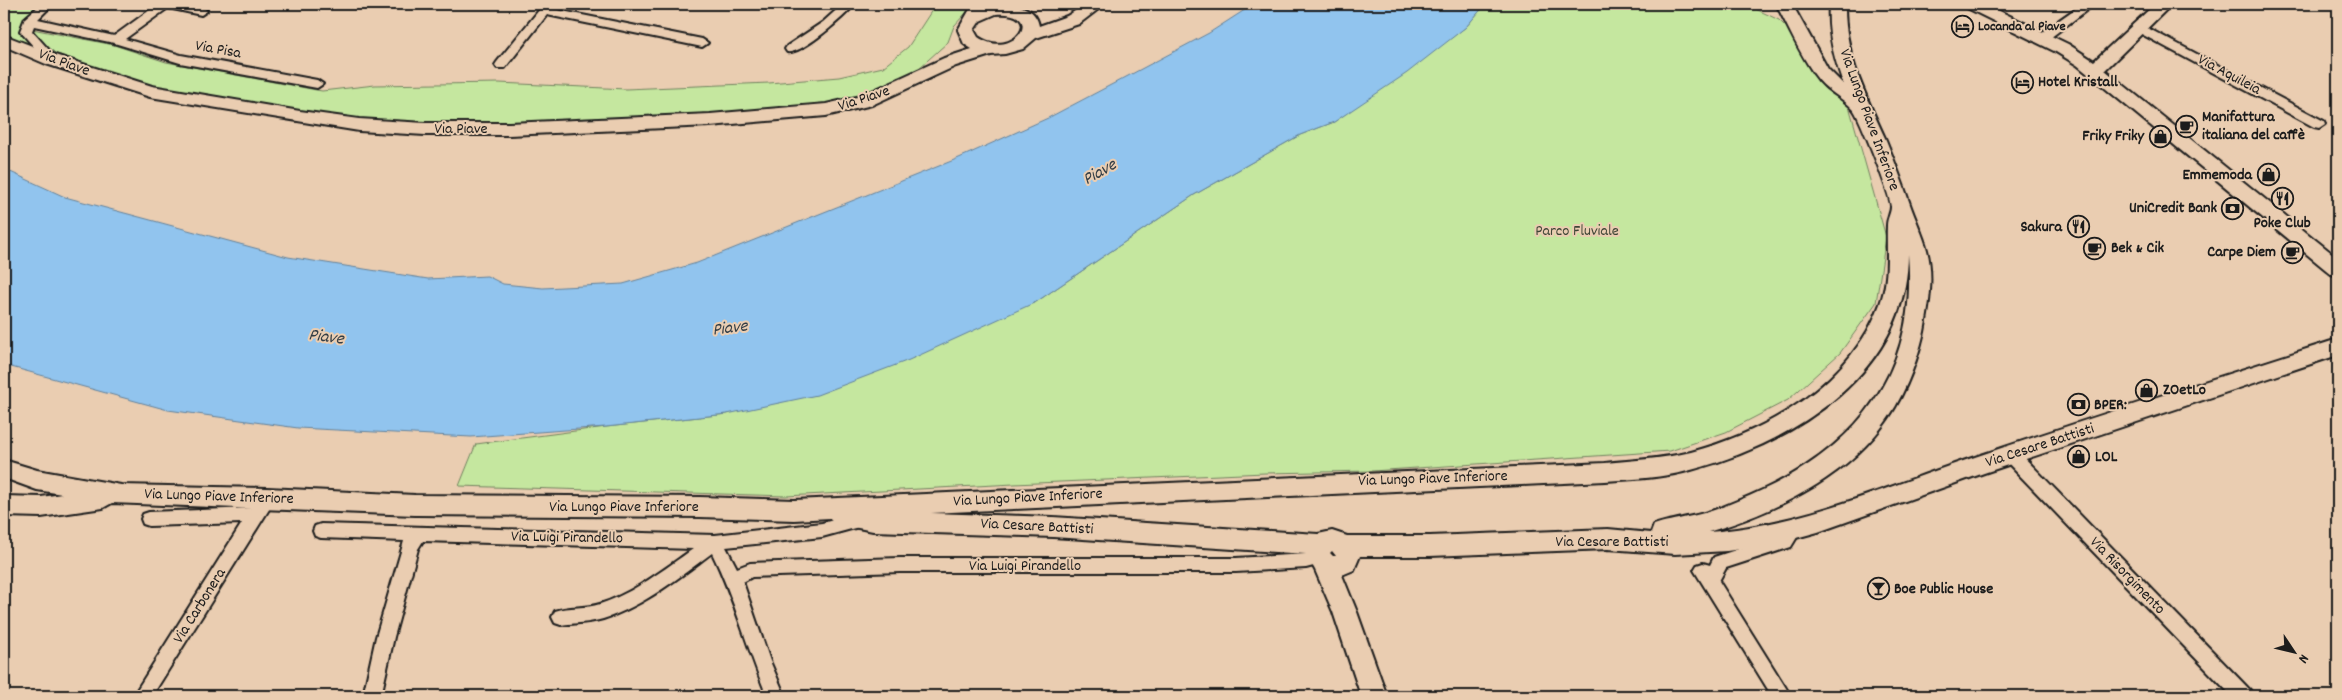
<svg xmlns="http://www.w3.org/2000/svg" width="2342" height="700" font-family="Dekko,sans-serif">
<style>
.green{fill:#c5e79f;stroke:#70825e}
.water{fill:#91c4ee;stroke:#62819a}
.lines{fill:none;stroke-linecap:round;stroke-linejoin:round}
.street-casing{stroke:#1c1c1c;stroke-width:4}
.secondary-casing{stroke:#1c1c1c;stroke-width:4}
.street{fill:#eacdb1;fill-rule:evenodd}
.secondary{fill:#eacdb1;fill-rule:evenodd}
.labels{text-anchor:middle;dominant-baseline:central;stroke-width:4;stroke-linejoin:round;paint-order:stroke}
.far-poi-label{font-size:14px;font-weight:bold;fill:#1c1c1c;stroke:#eacdb1;text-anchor:start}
.street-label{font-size:16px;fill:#1c1c1c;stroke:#eacdb1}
.poi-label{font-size:16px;font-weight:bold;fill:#1c1c1c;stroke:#eacdb1;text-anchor:start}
.park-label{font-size:16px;fill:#3e4536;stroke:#eacdb1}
.water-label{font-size:18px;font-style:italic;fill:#333e46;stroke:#eacdb1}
</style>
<rect width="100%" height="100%" fill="#eacdb1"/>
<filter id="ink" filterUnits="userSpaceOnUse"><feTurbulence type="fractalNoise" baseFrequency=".02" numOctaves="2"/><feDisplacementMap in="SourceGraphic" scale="10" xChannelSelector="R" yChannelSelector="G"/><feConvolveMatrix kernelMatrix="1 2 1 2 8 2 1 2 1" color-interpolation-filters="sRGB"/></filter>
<g filter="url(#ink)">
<g class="green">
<path d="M 4,4 L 41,4 L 21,29 C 25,38 32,40 36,48 L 4,34 Z"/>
<polygon points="936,4 974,4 954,26 948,42 918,69 899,83 847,102 769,111 555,123 403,123 290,111 159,88 111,75 55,53 36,36 32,29 114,45 166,62 322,91 375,85 499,83 626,89 769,83 839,77 883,67 908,47"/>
<polygon points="1493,4 1745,4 1779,20 1792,33 1813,75 1849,106 1886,237 1876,303 1840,353 1788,400 1726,432 1670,451 1372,471 1265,473 1014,484 786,496 459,486 476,444 606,427 727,414 1036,302 1194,195 1300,135 1334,122 1466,27 1484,6 1489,8"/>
</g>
<polygon class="water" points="1254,4 1493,4 1489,8 1484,6 1466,27 1407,73 1334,122 1300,135 1194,195 1036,302 909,360 817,395 727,414 606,427 471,437 298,428 168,410 4,365 4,169 65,197 288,257 428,279 487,276 503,284 543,288 623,284 697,263 959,158 1048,118 1128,76 1209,33"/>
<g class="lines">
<defs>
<g id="street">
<polygon points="41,4 53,4 38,19 114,36 158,4 183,4 205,9 207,11 201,15 168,8 125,39 181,55 317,80 323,84 317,88 180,63 114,43 34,26 32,31 58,60 56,63 48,63 20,31 25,18"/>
<polygon points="544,4 556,4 552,9 702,39 708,43 702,47 547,15 505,68 497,68 495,65 497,62"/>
<path d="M 843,4 L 855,4 C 845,16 802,55 787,52 L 785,49 L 787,46 L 823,22 Z"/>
<polygon points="2082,4 2095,4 2046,41 2038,41 2036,38 2038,35"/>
<polygon points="2138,23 2324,121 2325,124 2319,128 2314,127 2134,30 2132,27 2134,24"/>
<polygon points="2011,448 2017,450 2250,690 2253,696 2232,696 2005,460 2003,455 2005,450"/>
<polygon points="267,491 273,493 275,498 273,503 152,696 133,696 242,523 149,526 143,524 141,519 143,514 149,512 252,508 261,493"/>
<path d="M 860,513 L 866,515 L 868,520 L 866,525 L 822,537 L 726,547 L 737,568 L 750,563 L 900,558 L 1236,558 L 1306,554 L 1319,551 L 1325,553 L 1328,558 L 1325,563 L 1306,568 L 1236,572 L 900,572 L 752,577 L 743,582 L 770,661 L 785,696 L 767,696 C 747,649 735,599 712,553 C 678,578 644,606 603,619 C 590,623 575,623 561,625 L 555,623 L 552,617 L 555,611 C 569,606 586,609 600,604 C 634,593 664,569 693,549 L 423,541 L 418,549 L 394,637 L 381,696 L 363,696 L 376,637 L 404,541 L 321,538 L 315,536 L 313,531 L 315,526 L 321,524 L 715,535 L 822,523 Z"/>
<polygon points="1794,522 1800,524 1802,529 1791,547 1726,568 1719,581 1791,696 1772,696 1694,570 1697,565 1703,563 1710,565 1714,557 1779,536 1788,524"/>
</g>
<g id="secondary">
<path d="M 973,4 L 989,4 L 988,6 C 1006,2 1036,3 1039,26 L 1067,16 L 1086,4 L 1105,4 L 1079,24 L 1036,38 L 1023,49 L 1005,54 L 991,55 L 956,66 L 872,105 L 826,116 L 710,126 L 509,135 L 425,135 L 359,131 L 150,97 L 46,64 L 4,46 L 4,35 L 58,56 L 152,86 L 300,111 L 359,119 L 425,123 L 509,123 L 710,114 L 826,104 L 861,96 L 944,58 L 972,49 L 964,44 L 958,30 ZM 996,14 C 1048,10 1014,62 978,37 L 974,30 L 980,21 Z"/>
<path d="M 1776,4 L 1792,4 L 1828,69 L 1844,85 C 1834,59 1827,32 1829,4 L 1845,4 C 1844,54 1866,96 1886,140 C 1895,162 1903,184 1911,207 C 1916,221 1923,235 1927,250 C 1934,276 1929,306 1924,332 C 1916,366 1902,401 1881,428 C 1840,481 1770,514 1708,532 C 1802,525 1883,488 1972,458 C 2093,417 2216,378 2338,339 L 2338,355 L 1984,473 L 1818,532 L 1774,544 L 1727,551 L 1675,554 L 1608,549 L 1430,556 L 1360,556 L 1354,570 L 1342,575 L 1357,612 L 1387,696 L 1361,696 L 1333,612 L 1315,570 L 1306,554 L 1053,537 L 873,531 L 833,523 L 830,518 L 794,520 L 700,517 L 415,515 L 112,503 L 103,508 L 41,517 L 4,516 L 4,496 L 41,497 L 62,494 L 37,490 L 4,478 L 4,460 L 37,470 L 121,485 L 267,488 L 415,495 L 700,497 L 794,500 L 1605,463 C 1634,460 1663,459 1691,452 C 1769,431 1851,383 1880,304 C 1890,277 1886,252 1887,225 C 1887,218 1891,213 1891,207 C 1892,199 1859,115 1853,109 C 1841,96 1825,91 1814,74 C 1799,52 1788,27 1776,4 ZM 1908,254 C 1919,380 1849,457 1737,501 C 1721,508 1704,514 1687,517 C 1676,520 1664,521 1654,525 L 1651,533 L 1608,529 L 1430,536 L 1347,536 L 1332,531 L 1318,534 L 1053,517 L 931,513 L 1605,481 C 1634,479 1663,478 1691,470 C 1795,442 1907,373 1908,254 ZM 1332,551 L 1336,556 L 1333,556 L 1330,553 Z"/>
<polygon points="1965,4 1985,4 2068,44 2094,61 2155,4 2172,4 2105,70 2338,258 2338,276 2331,274 2077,65 2056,52 1967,8"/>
</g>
</defs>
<use href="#street" class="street-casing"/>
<use href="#secondary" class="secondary-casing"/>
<use href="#street" class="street"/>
<use href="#secondary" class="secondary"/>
</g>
</g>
<defs>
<symbol id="hotel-ring" viewBox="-11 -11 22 22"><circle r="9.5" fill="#eacdb1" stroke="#1c1c1c" stroke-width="1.5"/><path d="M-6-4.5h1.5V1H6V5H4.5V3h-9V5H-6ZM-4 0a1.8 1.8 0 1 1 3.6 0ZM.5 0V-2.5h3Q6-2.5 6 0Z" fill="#1c1c1c"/></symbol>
<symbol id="cafe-ring" viewBox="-11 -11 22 22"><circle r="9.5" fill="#eacdb1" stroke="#1c1c1c" stroke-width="1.5"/><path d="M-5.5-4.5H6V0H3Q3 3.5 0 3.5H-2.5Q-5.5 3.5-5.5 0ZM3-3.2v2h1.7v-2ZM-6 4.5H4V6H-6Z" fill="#1c1c1c"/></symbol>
<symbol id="shop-ring" viewBox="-11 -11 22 22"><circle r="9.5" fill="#eacdb1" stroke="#1c1c1c" stroke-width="1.5"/><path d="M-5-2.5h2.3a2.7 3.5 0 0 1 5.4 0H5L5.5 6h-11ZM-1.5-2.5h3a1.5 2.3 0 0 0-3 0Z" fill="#1c1c1c"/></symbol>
<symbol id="restaurant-ring" viewBox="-11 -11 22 22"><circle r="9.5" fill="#eacdb1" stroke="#1c1c1c" stroke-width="1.5"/><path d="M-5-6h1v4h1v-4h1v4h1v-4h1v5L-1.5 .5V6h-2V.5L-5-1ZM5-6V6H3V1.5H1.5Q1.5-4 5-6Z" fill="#1c1c1c"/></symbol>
<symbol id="bank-ring" viewBox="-11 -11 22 22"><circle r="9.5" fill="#eacdb1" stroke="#1c1c1c" stroke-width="1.5"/><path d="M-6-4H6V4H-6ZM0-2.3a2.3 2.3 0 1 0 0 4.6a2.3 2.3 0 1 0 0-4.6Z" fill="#1c1c1c"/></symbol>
<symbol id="bar-ring" viewBox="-11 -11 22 22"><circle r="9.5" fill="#eacdb1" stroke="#1c1c1c" stroke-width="1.5"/><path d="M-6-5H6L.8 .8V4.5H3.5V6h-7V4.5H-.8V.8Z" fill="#1c1c1c"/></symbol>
</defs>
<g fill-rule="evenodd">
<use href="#hotel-ring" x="1950" y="14" width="25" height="25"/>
<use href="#hotel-ring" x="2010" y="70" width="25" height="25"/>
<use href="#cafe-ring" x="2174" y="114" width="25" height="25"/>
<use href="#shop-ring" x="2148" y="124" width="25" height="25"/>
<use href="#shop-ring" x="2256" y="162" width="25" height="25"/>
<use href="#restaurant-ring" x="2270" y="186" width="25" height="25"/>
<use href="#bank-ring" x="2220" y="196" width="25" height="25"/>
<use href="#restaurant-ring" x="2066" y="214" width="25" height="25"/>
<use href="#cafe-ring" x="2082" y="236" width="25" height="25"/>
<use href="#cafe-ring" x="2280" y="240" width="25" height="25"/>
<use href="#shop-ring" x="2134" y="378" width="25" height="25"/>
<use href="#bank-ring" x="2066" y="392" width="25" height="25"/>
<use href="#shop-ring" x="2066" y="444" width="25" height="25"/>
<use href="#bar-ring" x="1866" y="576" width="25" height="25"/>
</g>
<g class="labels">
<g class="far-poi-label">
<text x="1978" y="27">Locanda al Piave</text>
</g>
<g class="street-label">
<text transform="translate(218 50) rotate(10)">Via Pisa</text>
<text transform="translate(64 63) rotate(20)">Via Piave</text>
<text transform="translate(2229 75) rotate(28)">Via Aquileia</text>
<text transform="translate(864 99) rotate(-18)">Via Piave</text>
<text transform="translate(1869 120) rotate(70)">Via Lungo Piave Inferiore</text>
<text x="461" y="129">Via Piave</text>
<text transform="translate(2040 446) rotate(-18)">Via Cesare Battisti</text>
<text transform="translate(1433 479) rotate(-2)">Via Lungo Piave Inferiore</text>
<text transform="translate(219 497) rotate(2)">Via Lungo Piave Inferiore</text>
<text transform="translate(1028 498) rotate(-3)">Via Lungo Piave Inferiore</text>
<text x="624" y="507">Via Lungo Piave Inferiore</text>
<text transform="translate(1037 527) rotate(3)">Via Cesare Battisti</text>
<text transform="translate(567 538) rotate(1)">Via Luigi Pirandello</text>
<text x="1612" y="542">Via Cesare Battisti</text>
<text x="1025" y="566">Via Luigi Pirandello</text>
<text transform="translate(2127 576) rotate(46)">Via Risorgimento</text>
<text transform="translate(200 606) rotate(-58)">Via Carbonera</text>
</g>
<g class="poi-label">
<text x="2038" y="82">Hotel Kristall</text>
<text x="2202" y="117">Manifattura<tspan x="2202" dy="18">italiana del caffè</tspan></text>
<text x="2144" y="136" text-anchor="end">Friky Friky</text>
<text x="2252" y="175" text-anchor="end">Emmemoda</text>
<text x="2217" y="208" text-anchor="end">UniCredit Bank</text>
<text x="2282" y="223" text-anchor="middle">Poke Club</text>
<text x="2062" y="227" text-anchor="end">Sakura</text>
<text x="2111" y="248">Bek &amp; Cik</text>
<text x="2276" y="252" text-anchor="end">Carpe Diem</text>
<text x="2163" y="390">ZOetLo</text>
<text x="2094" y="405">BPER:</text>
<text x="2095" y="457">LOL</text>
<text x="1894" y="589">Boe Public House</text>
</g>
<g class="park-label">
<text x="1577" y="231">Parco Fluviale</text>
</g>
<g class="water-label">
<text transform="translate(1100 173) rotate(-30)">Piave</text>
<text transform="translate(730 329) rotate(-7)">Piave</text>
<text transform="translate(326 338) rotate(7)">Piave</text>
</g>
</g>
<rect width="2342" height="700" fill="none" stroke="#eacdb1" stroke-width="20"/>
<rect x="10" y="10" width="2322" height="680" fill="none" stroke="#1c1c1c" stroke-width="2" filter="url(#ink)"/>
<g transform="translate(2294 652) rotate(125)" stroke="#eacdb1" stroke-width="4" paint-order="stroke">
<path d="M0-4L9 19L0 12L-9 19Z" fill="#1c1c1c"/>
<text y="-8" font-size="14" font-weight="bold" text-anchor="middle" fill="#1c1c1c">N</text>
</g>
</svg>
